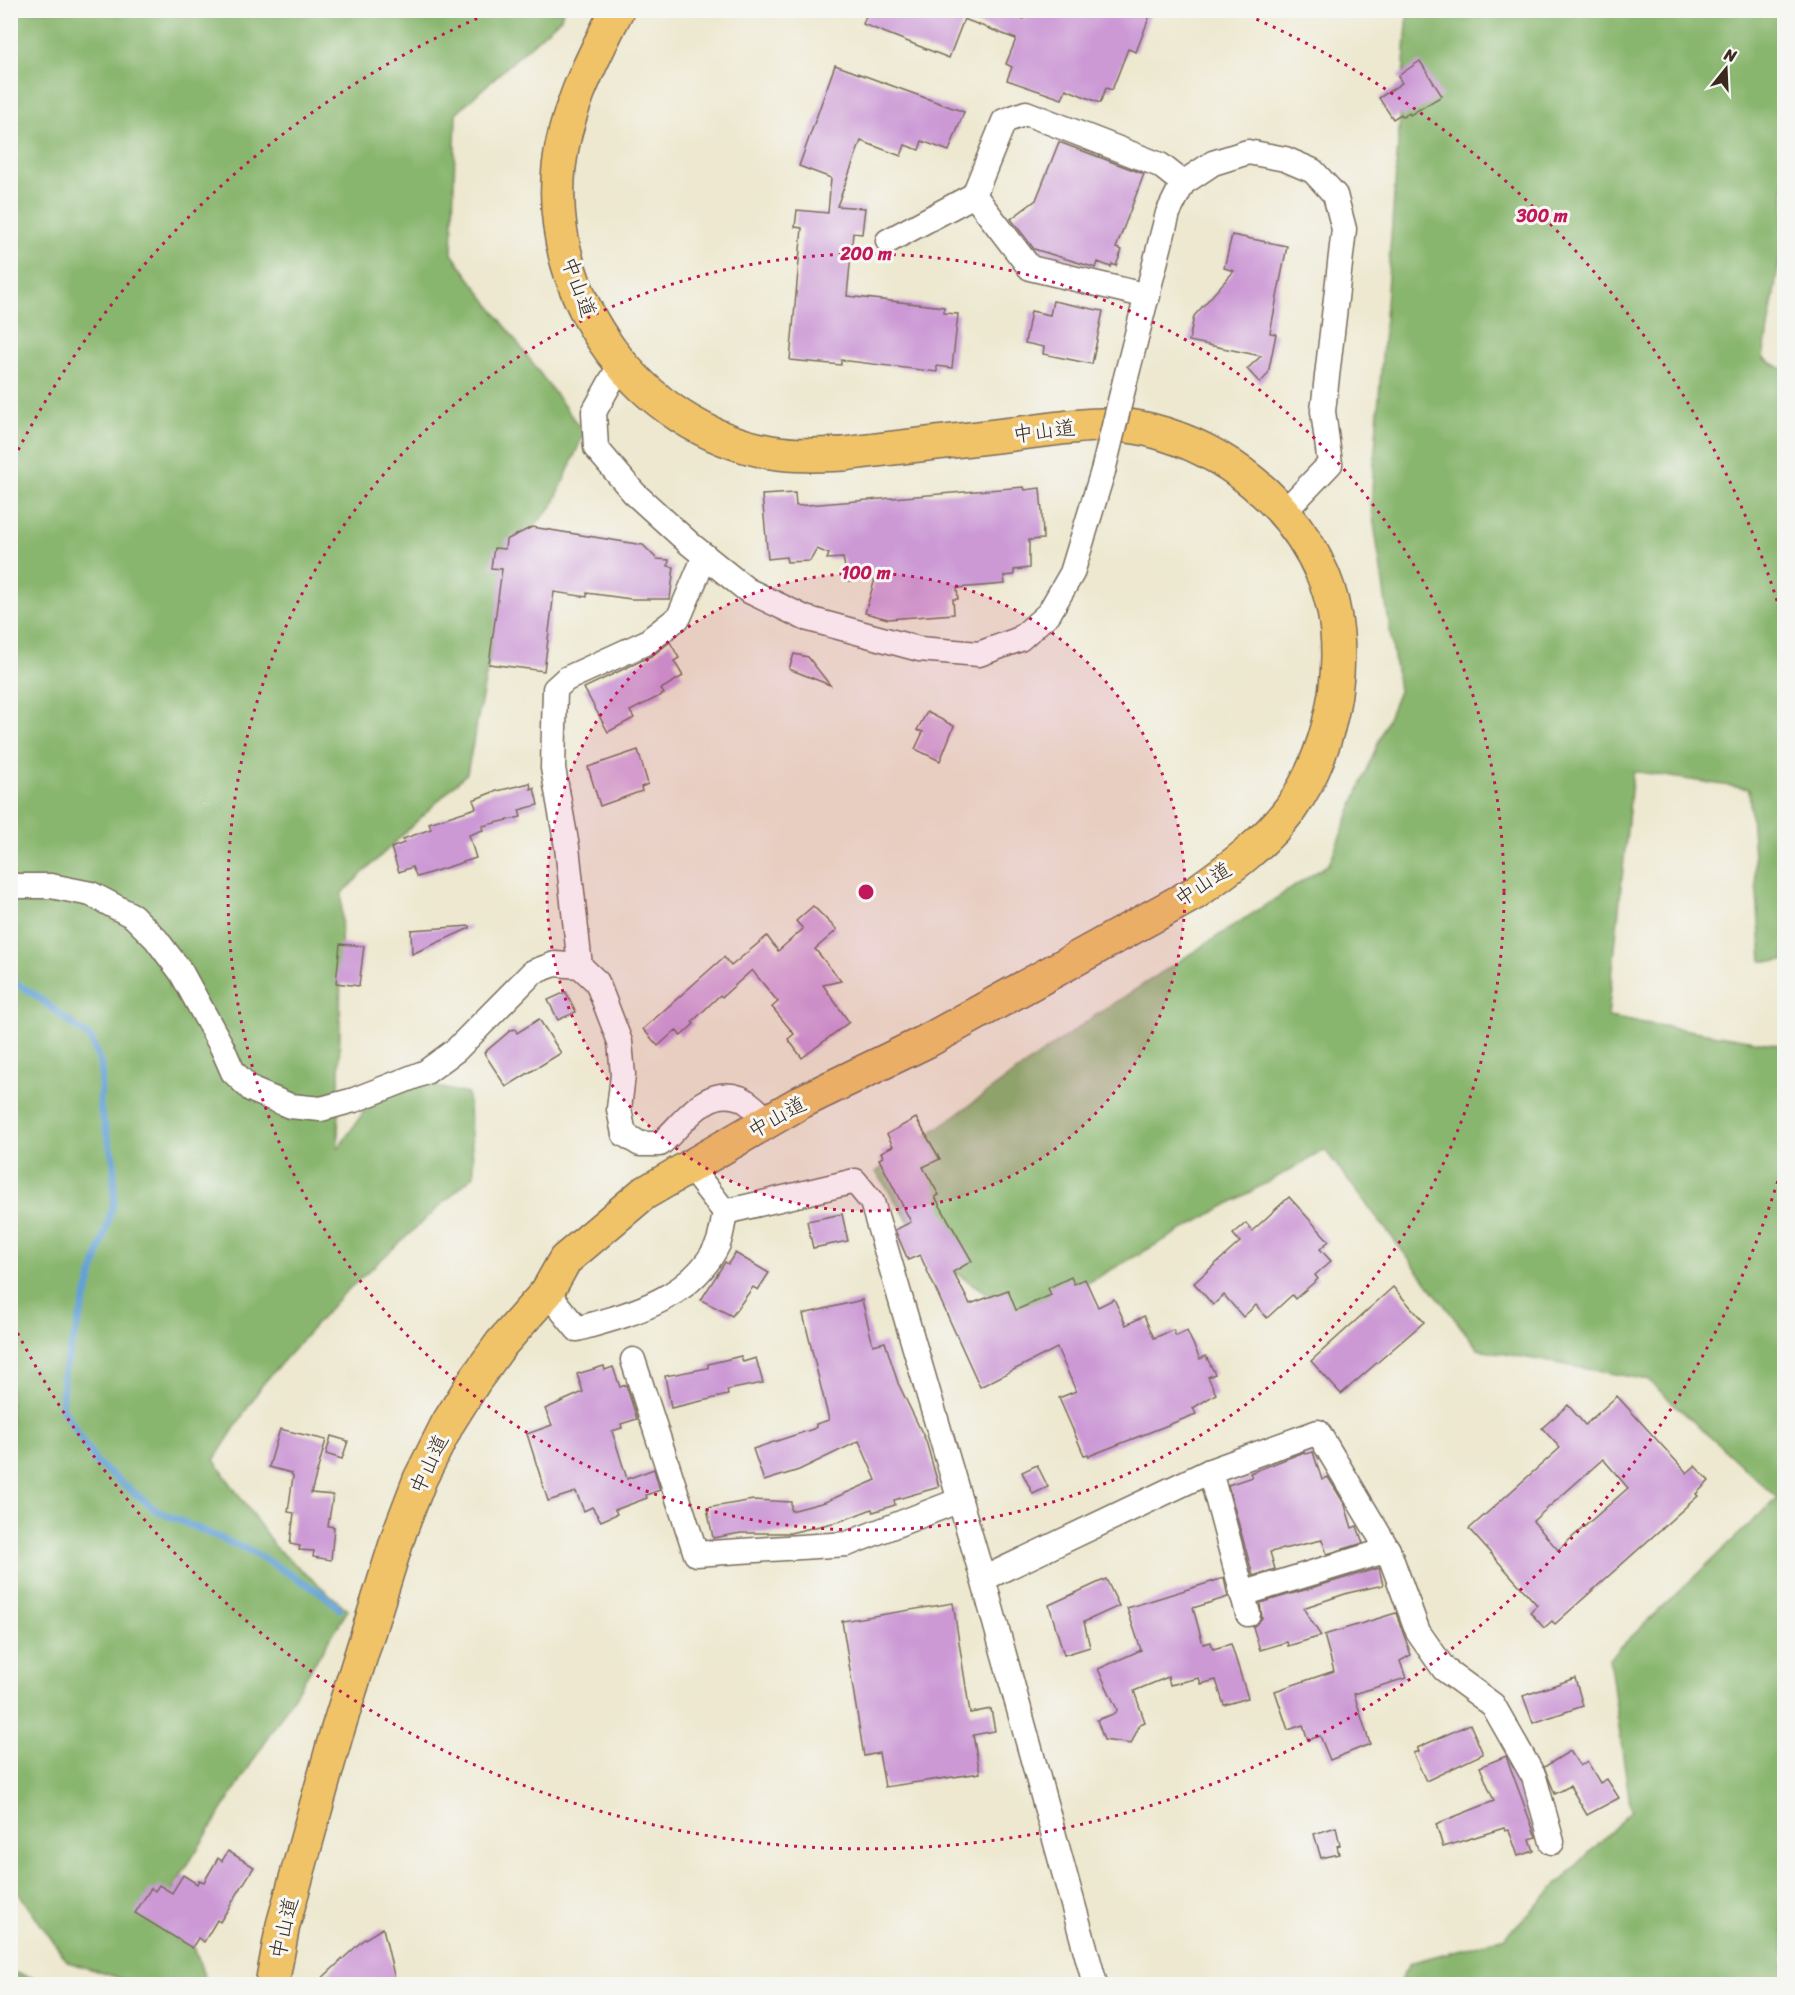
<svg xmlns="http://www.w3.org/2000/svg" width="1795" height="1995" font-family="Sriracha,'Klee One',sans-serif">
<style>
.forest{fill:#89b66e;stroke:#627046;stroke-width:1.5}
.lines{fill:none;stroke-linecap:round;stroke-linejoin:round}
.stream{stroke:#64a1d5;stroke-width:7}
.building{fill:#cc99d5;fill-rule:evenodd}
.minor-casing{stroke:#796c5c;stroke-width:27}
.trunk-casing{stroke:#796c5c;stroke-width:36}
.minor{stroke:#fff;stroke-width:24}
.trunk{stroke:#f1c369;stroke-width:33}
.minor-bridge-casing{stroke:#796c5c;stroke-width:27;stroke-linecap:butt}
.minor-bridge{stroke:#fff;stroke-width:24}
.ring{fill:none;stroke:#c2185b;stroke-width:3;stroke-dasharray:3 6}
.labels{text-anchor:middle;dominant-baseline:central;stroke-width:6;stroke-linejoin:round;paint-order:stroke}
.street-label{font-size:21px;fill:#3b2a1e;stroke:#f6f6f2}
.centre{fill:#c2185b;stroke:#f6f6f2;stroke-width:3}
.ring-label{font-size:18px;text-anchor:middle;font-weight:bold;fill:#c2185b;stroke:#f6f6f2;stroke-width:6;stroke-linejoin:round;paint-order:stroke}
</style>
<rect width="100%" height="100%" fill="#f6f6f2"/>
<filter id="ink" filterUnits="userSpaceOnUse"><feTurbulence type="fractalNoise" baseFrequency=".0167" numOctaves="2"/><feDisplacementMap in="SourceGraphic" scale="12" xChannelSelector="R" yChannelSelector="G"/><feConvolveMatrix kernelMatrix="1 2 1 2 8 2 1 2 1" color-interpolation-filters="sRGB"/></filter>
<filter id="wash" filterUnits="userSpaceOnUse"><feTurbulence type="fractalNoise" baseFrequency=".008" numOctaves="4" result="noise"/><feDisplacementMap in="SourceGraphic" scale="24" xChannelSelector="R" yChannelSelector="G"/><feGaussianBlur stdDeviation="1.35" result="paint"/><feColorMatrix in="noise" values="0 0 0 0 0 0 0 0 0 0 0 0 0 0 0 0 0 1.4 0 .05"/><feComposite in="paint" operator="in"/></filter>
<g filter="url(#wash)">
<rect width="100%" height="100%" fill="#ede8cf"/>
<g class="forest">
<polygon points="10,11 563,11 561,18 456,113 452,254 584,433 553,505 510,553 467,773 342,893 338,1149 389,1075 468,1094 474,1175 340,1297 262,1385 214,1460 276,1548 348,1610 173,1888 207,1984 138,1984 68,1962 11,1883"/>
<polygon points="1408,11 1784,11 1784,234 1763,358 1784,370 1784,961 1762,961 1749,789 1633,771 1608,1017 1784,1046 1784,1984 1520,1984 1518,1982 1493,1984 1398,1984 1410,1963 1505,1937 1631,1811 1609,1658 1777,1498 1648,1380 1478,1349 1325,1150 1025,1318 934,1259 876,1172 1093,1017 1329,864 1399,691 1371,503"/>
<polygon points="11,1972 46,1981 49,1984 11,1984"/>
</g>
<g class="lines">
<polyline class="stream" points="10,980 34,994 91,1039 102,1068 100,1107 114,1162 114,1201 63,1375 62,1408 97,1463 157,1511 253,1552 323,1594 340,1609"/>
</g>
<g id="blocks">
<g class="building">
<polygon points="868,10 1002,10 1024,19 1027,10 1152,10 1136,52 1128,49 1112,90 1106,88 1100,103 1066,89 1062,99 1007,80 1012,67 1006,64 1016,39 964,19 949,58 863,24"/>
<polygon points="1420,61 1442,96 1410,115 1409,113 1403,117 1401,114 1393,119 1379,98 1402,83 1398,76"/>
<polygon points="835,65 964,112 949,151 922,141 919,150 905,145 901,156 861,141 837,206 865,208 862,234 853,233 847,296 944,307 944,313 958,314 952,368 937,366 937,372 841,360 841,365 790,360 802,228 795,227 797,210 828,213 831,178 799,166"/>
<polygon points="1059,142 1144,174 1116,248 1122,250 1116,266 1112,264 1111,267 1098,262 1096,268 1034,249 1011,219 1036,200"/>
<polygon points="1232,235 1287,246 1270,333 1276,334 1268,374 1260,383 1247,369 1261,356 1189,341 1194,316 1234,271 1224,268"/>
<polygon points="1053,301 1103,311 1092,364 1043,354 1044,347 1025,343 1031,311 1050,315"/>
<polygon points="1024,487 1025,490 1040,488 1042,512 1043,539 1029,540 1029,568 1014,570 1014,575 1004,576 1005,584 957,588 958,599 953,599 954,614 888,619 865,613 875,579 848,581 843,558 827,559 829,554 817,549 810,561 787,562 786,557 768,559 762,495 795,493 796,506"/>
<polygon points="532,527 643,545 657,559 669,560 668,566 674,567 670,599 631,599 587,593 587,597 554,592 544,671 489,664 502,569 491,568 494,548 505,549 506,540"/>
<polygon points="670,642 679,658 674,661 683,676 661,689 664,694 630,711 634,718 608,732 584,688 653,655"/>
<polygon points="794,654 808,657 830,685 789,669"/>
<polygon points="927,712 954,726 940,761 915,749 923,732 917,730"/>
<polygon points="638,750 648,784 641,787 642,791 600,806 588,767"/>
<polygon points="530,783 531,789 534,788 538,805 519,810 521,817 482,826 483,830 469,835 476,858 417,877 412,867 399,872 391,848 404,843 403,839 431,829 429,823 476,808 473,800 493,792"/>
<polygon points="813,906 837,930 815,949 841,981 823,985 849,1022 802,1058 788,1039 794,1034 772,1007 778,1002 752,970 722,997 720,995 692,1022 694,1024 681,1036 676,1030 658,1046 643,1029 724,957 731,966 767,936 778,951 803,929 796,921"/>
<polygon points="470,926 470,928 412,954 411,930"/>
<polygon points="340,944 364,946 359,986 336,983"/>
<polygon points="566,992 576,1012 558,1020 548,1000"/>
<polygon points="539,1019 561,1053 506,1087 484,1053 511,1030 515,1029 517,1033"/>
<polygon points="916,1118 940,1159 923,1167 939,1195 935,1197 972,1261 953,1272 970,1304 1008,1290 1016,1310 1051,1295 1048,1288 1071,1277 1074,1284 1085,1279 1098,1307 1114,1299 1126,1325 1144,1316 1154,1338 1173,1330 1176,1336 1187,1331 1200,1359 1206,1356 1215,1374 1208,1377 1216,1394 1193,1408 1196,1414 1089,1456 1088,1454 1084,1455 1059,1398 1076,1391 1057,1348 980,1387 920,1255 908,1260 895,1230 911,1222 879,1159 883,1157 881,1152 893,1146 887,1134"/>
<polygon points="1289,1197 1329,1241 1320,1249 1331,1261 1315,1275 1318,1279 1295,1299 1292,1295 1267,1318 1256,1305 1243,1317 1224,1295 1213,1305 1194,1283 1240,1242 1233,1234 1239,1229 1246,1223 1252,1231"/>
<polygon points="842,1214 848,1241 813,1248 807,1221"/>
<polygon points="735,1253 769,1273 758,1290 753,1287 732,1316 701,1300 725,1262 728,1264"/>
<polygon points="1393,1287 1424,1322 1341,1394 1311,1361"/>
<polygon points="862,1300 873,1345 885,1342 898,1383 926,1441 939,1487 894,1500 895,1505 873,1512 872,1509 841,1521 790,1533 741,1533 713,1538 707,1508 753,1500 791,1502 791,1511 825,1502 876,1480 859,1441 799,1470 764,1481 753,1449 813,1429 816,1427 816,1424 829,1420 803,1314"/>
<polygon points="741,1356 743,1362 756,1358 763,1383 727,1390 728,1395 671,1408 665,1376 708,1368 708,1364"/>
<polygon points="604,1366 605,1370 613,1367 620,1387 626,1385 637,1419 621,1424 622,1428 612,1431 627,1479 654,1469 660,1490 646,1495 647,1498 615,1510 617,1514 601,1521 592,1507 584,1511 576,1492 548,1501 527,1434 552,1425 545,1409 583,1392 577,1374"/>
<path d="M 1617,1396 L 1687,1473 L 1695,1466 L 1709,1481 L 1696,1494 L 1698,1496 L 1555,1624 L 1552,1621 L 1544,1628 L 1530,1612 L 1537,1605 L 1469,1529 L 1560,1448 L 1542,1428 L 1568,1405 L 1585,1425 ZM 1603,1459 L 1628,1488 L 1558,1550 L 1533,1521 Z"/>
<polygon points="280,1429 326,1440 311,1493 333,1495 328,1526 334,1527 331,1560 313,1557 314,1551 299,1550 300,1546 290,1544 294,1513 288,1512 293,1476 291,1473 269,1467"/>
<polygon points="331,1436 348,1441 342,1459 326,1454"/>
<polygon points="1304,1452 1305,1454 1313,1452 1322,1480 1328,1477 1345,1505 1352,1528 1357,1526 1363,1543 1327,1554 1322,1540 1270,1552 1275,1569 1253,1576 1228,1485 1252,1477 1250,1473"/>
<polygon points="1037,1465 1048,1487 1033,1494 1022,1472"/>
<polygon points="1379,1568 1383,1585 1348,1593 1303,1608 1321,1636 1288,1646 1287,1642 1260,1650 1253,1627 1262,1618 1260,1603"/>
<polygon points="1224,1578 1228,1597 1193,1608 1203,1644 1211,1642 1213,1649 1231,1644 1248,1698 1224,1705 1216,1680 1201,1684 1199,1678 1170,1685 1168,1677 1134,1691 1145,1722 1140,1724 1131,1744 1104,1740 1097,1720 1116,1713 1117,1709 1098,1669 1141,1650 1127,1608"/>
<polygon points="1106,1579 1119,1606 1084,1622 1090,1647 1064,1655 1049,1605"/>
<polygon points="953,1603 970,1713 991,1709 995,1731 973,1735 980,1773 885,1787 879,1753 864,1756 842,1621"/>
<polygon points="1396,1613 1411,1655 1400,1661 1406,1678 1354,1694 1370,1744 1330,1760 1320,1736 1308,1740 1303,1725 1288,1730 1275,1691 1334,1671 1324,1635"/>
<polygon points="1575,1678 1583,1706 1533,1723 1523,1696"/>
<polygon points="1470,1724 1483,1754 1426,1781 1413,1753 1419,1751 1417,1748"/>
<polygon points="1570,1751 1580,1766 1587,1761 1600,1783 1607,1779 1619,1798 1587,1815 1570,1786 1555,1794 1544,1767"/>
<polygon points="1506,1756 1536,1837 1530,1839 1534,1851 1518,1856 1509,1830 1505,1831 1504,1828 1443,1847 1436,1824 1494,1801 1480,1767"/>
<polygon points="1336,1827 1340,1845 1337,1846 1339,1854 1321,1858 1314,1834"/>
<polygon points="228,1851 254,1867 220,1922 217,1920 204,1942 198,1938 192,1948 135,1913 151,1888 155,1891 159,1885 172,1893 183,1875 197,1884 199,1880 204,1882 218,1858 222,1861"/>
<polygon points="383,1928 396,1984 316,1984 363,1940"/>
</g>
</g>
</g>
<g filter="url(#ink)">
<use href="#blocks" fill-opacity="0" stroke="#796c5c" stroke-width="1.5"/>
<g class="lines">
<defs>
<g id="minor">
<polyline points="974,195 1030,268 1148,296"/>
<polyline points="888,241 974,195 1004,121 1026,113 1160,165 1183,183"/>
<polyline points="620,365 594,412 596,448 634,493 690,544 747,590 805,618 919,649 979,654 1020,639 1049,613 1072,573 1103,471"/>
<polyline points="1125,381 1168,213 1183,183 1213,163 1248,152 1285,159 1313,171 1335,195 1344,229 1323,411 1330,464 1284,512"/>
<path d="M 13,886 L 51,886 L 91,894 L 133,916 L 156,939 L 181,972 L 222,1047 L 233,1072 L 252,1090 L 290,1106 L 321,1109 L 354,1100 L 426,1072 L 456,1050 L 533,972 L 555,964 L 580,966 L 597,982 L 620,1042 L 623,1075 L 619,1109 L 624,1134 L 640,1144 L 660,1144 C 683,1125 705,1085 740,1098 C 750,1102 760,1114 769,1121"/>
<polyline points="580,966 567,847 553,768 555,689 566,679 647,642 679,617 705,556"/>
<polyline points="690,1167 725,1212 855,1181 872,1202 983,1579 1095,1984"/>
<path d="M 547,1292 L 577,1329 C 631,1314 692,1299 718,1244 C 722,1234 723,1222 725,1212"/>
<polyline points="633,1360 696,1554 847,1544 960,1500"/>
<polyline points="1210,1471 1248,1614"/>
<polyline points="983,1579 1210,1471 1318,1432 1388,1550 1418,1632 1444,1669 1493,1705 1534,1777 1552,1842"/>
<polyline points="1242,1594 1388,1550"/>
</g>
<path id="trunk" d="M 272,1984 L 283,1925 L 336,1735 L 400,1531 L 420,1479 L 448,1423 L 475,1380 L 501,1344 L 547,1292 L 565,1260 L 643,1194 L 801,1102 L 927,1041 L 1195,893 C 1230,868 1265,843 1291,808 C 1335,747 1353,646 1323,575 C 1292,503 1226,449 1150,430 C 1105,419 1057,429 1013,434 C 956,441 900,447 844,454 C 819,455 795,456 771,452 C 640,429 545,299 559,167 C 565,110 592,60 617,10"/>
</defs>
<use href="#minor" class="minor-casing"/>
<use href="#trunk" class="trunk-casing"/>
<use href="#minor" class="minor"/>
<use href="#trunk" class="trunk"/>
<defs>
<polyline id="minor-bridge" points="1103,471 1125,381"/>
</defs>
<use href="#minor-bridge" class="minor-bridge-casing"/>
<use href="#minor-bridge" class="minor-bridge"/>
</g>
</g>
<circle cx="866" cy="892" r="319" fill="#c2185b" fill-opacity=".12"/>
<g class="ring">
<circle cx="866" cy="892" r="319"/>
<circle cx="866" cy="892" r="638"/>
<path d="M1783 1164A956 956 0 0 1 14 1326M14 458A956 956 0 0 1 492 12M1240 12A956 956 0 0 1 1783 620"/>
</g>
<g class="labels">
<g class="street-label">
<text transform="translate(579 287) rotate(70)">中山道</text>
<text transform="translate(1044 431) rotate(-7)">中山道</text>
<text transform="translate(1203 884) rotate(-33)">中山道</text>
<text transform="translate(777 1117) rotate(-29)">中山道</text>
<text transform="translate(429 1464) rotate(-65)">中山道</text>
<text transform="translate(284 1928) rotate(-77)">中山道</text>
</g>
</g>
<circle cx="866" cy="892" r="9" class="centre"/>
<g class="ring-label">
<text x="1542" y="222">300 m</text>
<text x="866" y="260">200 m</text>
<text x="866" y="579">100 m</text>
</g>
<rect width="1795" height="1995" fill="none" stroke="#f6f6f2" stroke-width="36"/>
<g transform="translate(1726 69) rotate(18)" stroke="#f6f6f2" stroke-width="4.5" paint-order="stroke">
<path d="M0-4.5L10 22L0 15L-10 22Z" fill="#3b2a1e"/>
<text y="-9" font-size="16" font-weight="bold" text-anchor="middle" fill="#3b2a1e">N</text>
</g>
</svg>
